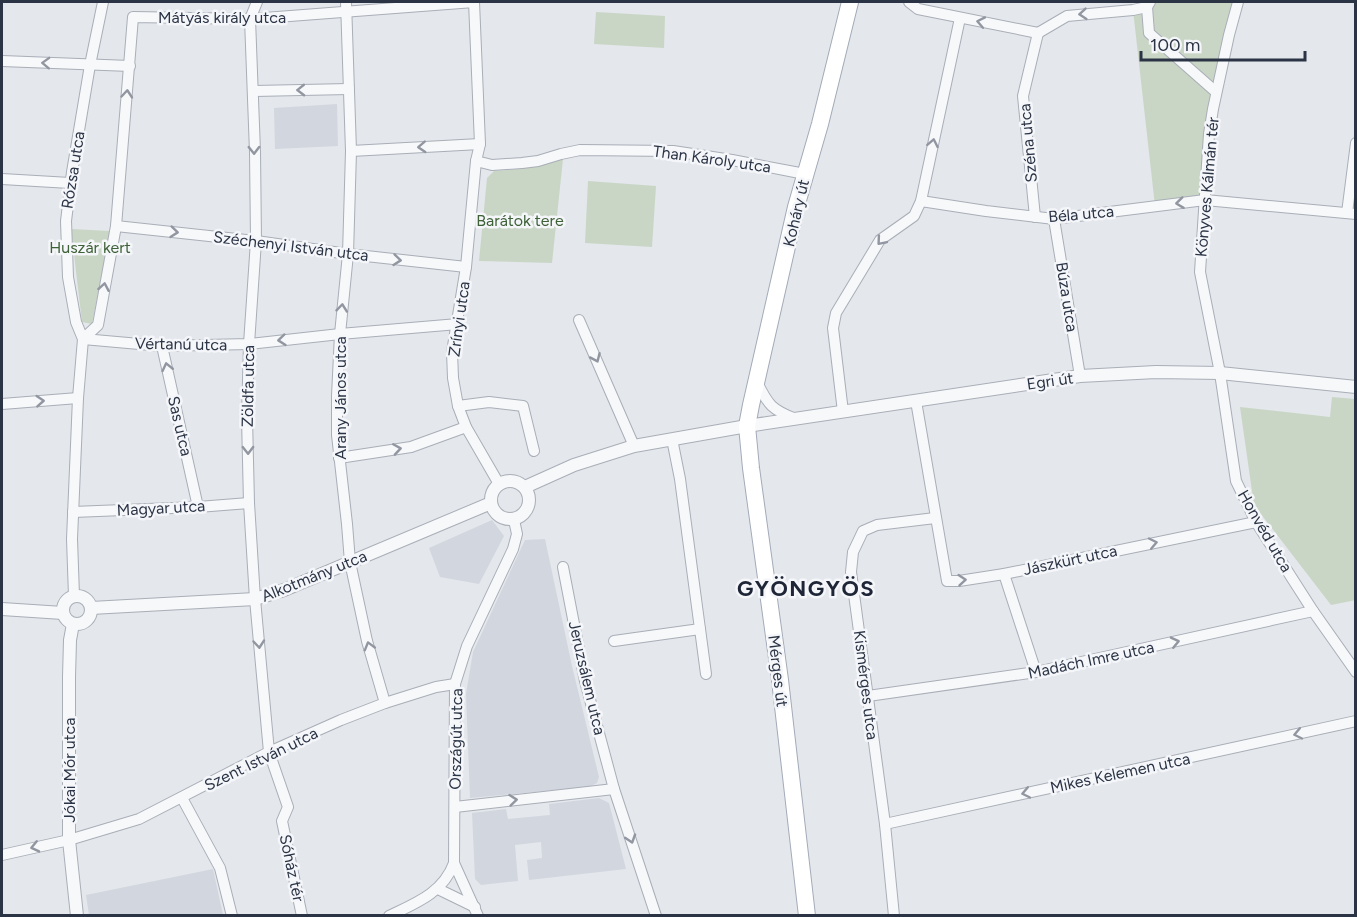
<svg xmlns="http://www.w3.org/2000/svg" width="1357" height="917" font-family="Figtree,sans-serif">
<style>
.built{fill:#d2d6de}
.green{fill:#c9d6c5}
.lines{fill:none;stroke-linecap:round;stroke-linejoin:round}
.minor-casing{stroke:#a9aeb7;stroke-width:12}
.tertiary-casing{stroke:#a9aeb7;stroke-width:14}
.primary-casing{stroke:#a3abb8;stroke-width:18}
.minor{stroke:#f7f8fa;stroke-width:10}
.tertiary{stroke:#f7f8fa;stroke-width:12}
.primary{stroke:#fff;stroke-width:16}
.oneway{stroke:#9196a0}
.labels{text-anchor:middle;dominant-baseline:central;stroke-width:5;stroke-linejoin:round;paint-order:stroke}
.street-label{font-size:16px;fill:#2b3445;stroke:#f4f6f9}
.park-label{font-size:16px;fill:#3f6138;stroke:#f4f6f9}
.district-label{font-size:22px;font-weight:bold;letter-spacing:1.5px;fill:#1d2536;stroke:#f4f6f9}
</style>
<rect width="100%" height="100%" fill="#e4e7ec"/>
<g class="built">
<polygon points="337,104 338,146 275,149 274,108"/>
<polygon points="492,520 504,536 479,584 440,577 429,548"/>
<polygon points="545,539 572,666 599,777 597,783 589,787 470,798 466,694 473,652 525,540"/>
<polygon points="599,798 609,803 626,869 529,880 527,860 542,858 541,842 515,845 518,881 481,885 475,879 472,813 506,809 508,819 550,815 549,804"/>
<polygon points="213,869 223,915 89,915 86,895"/>
</g>
<g class="green">
<polygon points="1150,2 1238,2 1213,109 1205,200 1155,206 1133,10"/>
<polygon points="596,12 665,16 664,48 594,44"/>
<polygon points="563,159 552,263 479,261 487,178 494,171 519,169"/>
<polygon points="588,181 656,186 652,247 585,243"/>
<polygon points="71,229 110,231 92,324 82,322"/>
<polygon points="1332,397 1355,399 1356,600 1331,605 1254,505 1240,407 1330,417"/>
</g>
<g class="lines">
<defs>
<g id="minor">
<polyline points="257,2 250,19 255,152 256,241 249,344 247,418 249,503 255,599 269,752 288,807 282,821 302,916"/>
<polyline points="346,2 351,151 348,254 340,334 337,396 337,435 347,524 350,562 367,641 385,703"/>
<polyline points="909,2 918,9 1038,33"/>
<polyline points="1238,2 1229,35 1213,109 1209,134 1200,272 1220,373 1236,481 1256,522 1313,611 1356,672"/>
<polyline points="1147,7 1149,33 1216,92"/>
<polyline points="1038,33 1067,16 1133,10 1147,7 1150,2"/>
<polyline points="2,61 130,66"/>
<polyline points="253,91 349,89"/>
<polyline points="351,151 480,144"/>
<polyline points="476,161 492,165 522,163 538,161 561,154 580,150 673,151 732,160 805,174"/>
<polyline points="2,179 70,183"/>
<polyline points="921,201 986,211 1054,219 1205,200 1356,214"/>
<polyline points="1347,213 1356,143"/>
<polyline points="1035,217 1023,96 1038,33"/>
<polyline points="1054,219 1080,376"/>
<polyline points="116,226 256,241 348,254 466,267"/>
<polyline points="579,320 634,446"/>
<polyline points="83,339 98,325 116,226 133,17 250,19 474,2 480,144 476,161 466,267 452,352 453,378 458,406 466,427 499,484"/>
<polyline points="83,339 162,346 249,344 340,334 458,324"/>
<polyline points="162,346 198,507"/>
<path d="M 757,382 C 768,405 772,410 796,419"/>
<polyline points="916,401 947,581 959,581 1004,574 1256,522"/>
<polyline points="2,404 78,398"/>
<polyline points="458,406 489,402 523,406 534,451"/>
<polyline points="843,412 833,328 836,313 880,240 914,216 921,201 960,18"/>
<polyline points="339,458 411,447 466,427"/>
<polyline points="73,512 198,507 249,503"/>
<polyline points="563,567 585,681 614,789 656,916"/>
<polyline points="1004,574 1036,672"/>
<polyline points="74,596 72,539 78,398 83,339 76,322 68,277 66,221 72,172 90,65 103,2"/>
<polyline points="700,629 706,674"/>
<polyline points="614,641 700,629 680,479 672,439"/>
<polyline points="868,696 1036,672 1313,611"/>
<polyline points="182,798 220,868 232,916"/>
<polyline points="455,807 614,789"/>
<polyline points="885,824 1356,721"/>
<polyline points="2,855 69,840 139,819 269,752 341,720 385,703 436,687 455,684"/>
<polyline points="454,863 478,916"/>
<polyline points="438,889 475,907"/>
<path d="M 389,916 C 416,903 443,893 454,863 L 455,684 L 467,646 L 513,549 L 517,534 L 514,520"/>
<polyline points="894,916 885,824 851,572 853,552 863,531 877,525 935,518"/>
</g>
<g id="tertiary">
<circle cx="510" cy="500" r="19"/>
<polyline points="525,487 574,465 634,446 747,426 1080,376 1156,372 1220,373 1356,387"/>
<circle cx="77" cy="610" r="14"/>
<polyline points="91,608 255,599 284,590 491,503"/>
<polyline points="2,609 63,613"/>
<polyline points="73,624 70,640 69,677 69,840 77,916"/>
</g>
<polyline id="primary" points="807,916 780,680 751,468 747,426 751,405 796,207 820,124 850,2"/>
</defs>
<use href="#minor" class="minor-casing"/>
<use href="#tertiary" class="tertiary-casing"/>
<use href="#primary" class="primary-casing"/>
<use href="#minor" class="minor"/>
<use href="#tertiary" class="tertiary"/>
<use href="#primary" class="primary"/>
</g>
<defs><path id="oneway-chevron" d="M-2-3.5L2.5 0L-2 3.5" fill="none" stroke-width="1.6" stroke-linecap="round" stroke-linejoin="round" transform="scale(1.5)"/></defs>
<g class="oneway">
<use href="#oneway-chevron" transform="translate(1083 14) rotate(175)"/>
<use href="#oneway-chevron" transform="translate(981 22) rotate(-169)"/>
<use href="#oneway-chevron" transform="translate(46 63) rotate(-178)"/>
<use href="#oneway-chevron" transform="translate(301 90) rotate(179)"/>
<use href="#oneway-chevron" transform="translate(127 94) rotate(-85)"/>
<use href="#oneway-chevron" transform="translate(933 143) rotate(-79)"/>
<use href="#oneway-chevron" transform="translate(422 147) rotate(177)"/>
<use href="#oneway-chevron" transform="translate(254 150) rotate(89)"/>
<use href="#oneway-chevron" transform="translate(1180 203) rotate(173)"/>
<use href="#oneway-chevron" transform="translate(174 232) rotate(6)"/>
<use href="#oneway-chevron" transform="translate(881 241) rotate(130)"/>
<use href="#oneway-chevron" transform="translate(397 260) rotate(6)"/>
<use href="#oneway-chevron" transform="translate(104 287) rotate(-80)"/>
<use href="#oneway-chevron" transform="translate(342 308) rotate(-84)"/>
<use href="#oneway-chevron" transform="translate(282 340) rotate(174)"/>
<use href="#oneway-chevron" transform="translate(596 358) rotate(66)"/>
<use href="#oneway-chevron" transform="translate(167 367) rotate(-103)"/>
<use href="#oneway-chevron" transform="translate(40 401) rotate(-4)"/>
<use href="#oneway-chevron" transform="translate(397 449) rotate(-9)"/>
<use href="#oneway-chevron" transform="translate(248 450) rotate(89)"/>
<use href="#oneway-chevron" transform="translate(1153 543) rotate(-12)"/>
<use href="#oneway-chevron" transform="translate(962 580) rotate(-5)"/>
<use href="#oneway-chevron" transform="translate(1175 642) rotate(-13)"/>
<use href="#oneway-chevron" transform="translate(259 644) rotate(85)"/>
<use href="#oneway-chevron" transform="translate(369 646) rotate(-106)"/>
<use href="#oneway-chevron" transform="translate(1298 734) rotate(168)"/>
<use href="#oneway-chevron" transform="translate(1026 793) rotate(168)"/>
<use href="#oneway-chevron" transform="translate(513 800) rotate(-6)"/>
<use href="#oneway-chevron" transform="translate(631 839) rotate(72)"/>
<use href="#oneway-chevron" transform="translate(35 847) rotate(167)"/>
</g>
<g class="labels">
<g class="street-label">
<text x="222" y="17">Mátyás király utca</text>
<text transform="translate(1028 143) rotate(-95)">Széna utca</text>
<text transform="translate(712 159) rotate(8)">Than Károly utca</text>
<text transform="translate(73 170) rotate(-81)">Rózsa utca</text>
<text transform="translate(1207 187) rotate(-85)">Könyves Kálmán tér</text>
<text transform="translate(796 213) rotate(-77)">Koháry út</text>
<text transform="translate(1081 214) rotate(-5)">Béla utca</text>
<text transform="translate(291 246) rotate(7)">Széchenyi István utca</text>
<text transform="translate(1067 297) rotate(81)">Búza utca</text>
<text transform="translate(459 319) rotate(-82)">Zrínyi utca</text>
<text transform="translate(181 344) rotate(1)">Vértanú utca</text>
<text transform="translate(1050 381) rotate(-8)">Egri út</text>
<text transform="translate(248 386) rotate(-89)">Zöldfa utca</text>
<text transform="translate(340 398) rotate(-90)">Arany János utca</text>
<text transform="translate(180 426) rotate(77)">Sas utca</text>
<text transform="translate(161 508) rotate(-3)">Magyar utca</text>
<text transform="translate(1265 531) rotate(60)">Honvéd utca</text>
<text transform="translate(1070 560) rotate(-12)">Jászkürt utca</text>
<text transform="translate(314 576) rotate(-22)">Alkotmány utca</text>
<text transform="translate(1091 660) rotate(-12)">Madách Imre utca</text>
<text transform="translate(778 671) rotate(83)">Mérges út</text>
<text transform="translate(587 678) rotate(77)">Jeruzsálem utca</text>
<text transform="translate(866 685) rotate(83)">Kismérges utca</text>
<text transform="translate(456 739) rotate(-89)">Országút utca</text>
<text transform="translate(261 759) rotate(-26)">Szent István utca</text>
<text transform="translate(69 770) rotate(-90)">Jókai Mór utca</text>
<text transform="translate(1120 773) rotate(-12)">Mikes Kelemen utca</text>
<text transform="translate(292 868) rotate(78)">Sóház tér</text>
</g>
<g class="park-label">
<text x="520" y="220">Barátok tere</text>
<text x="90" y="247">Huszár kert</text>
</g>
<g class="district-label">
<text x="806" y="588">GYÖNGYÖS</text>
</g>
</g>
<rect width="1357" height="917" fill="none" stroke="#2b3445" stroke-width="6"/>
<path d="M1141 51v9h164v-9" fill="none" stroke="#2b3445" stroke-width="3"/>
<text x="1150" y="51" font-size="18" fill="#2b3445" stroke="#f4f6f9" stroke-width="4.5" paint-order="stroke">100 m</text>
</svg>
